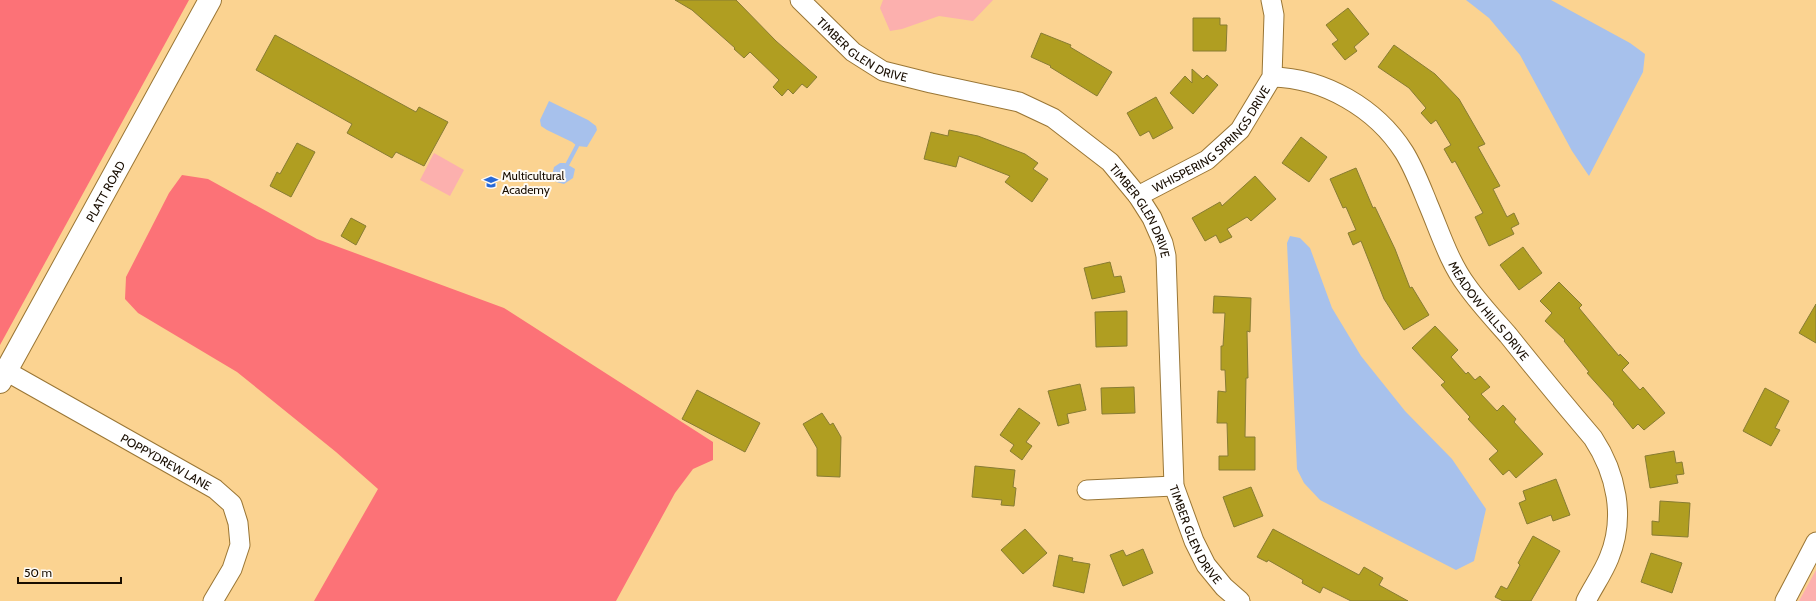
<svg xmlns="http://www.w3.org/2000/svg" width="1816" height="601" font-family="Cabin,sans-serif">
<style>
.green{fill:#fcb0ae}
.forest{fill:#fc7277}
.water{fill:#a7c1ec}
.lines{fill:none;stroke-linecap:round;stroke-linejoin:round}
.stream{stroke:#a7c1ec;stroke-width:4}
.building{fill:#b09e21;stroke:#887c33}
.minor-casing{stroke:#9a7635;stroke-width:21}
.major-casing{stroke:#9a7635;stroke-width:24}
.minor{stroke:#fff;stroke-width:19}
.major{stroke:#fff;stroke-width:22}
.labels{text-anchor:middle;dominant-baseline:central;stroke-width:4;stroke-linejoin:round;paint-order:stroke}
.street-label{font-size:12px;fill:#180d00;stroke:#fefaf4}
.poi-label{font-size:12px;fill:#180d00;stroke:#fefaf4;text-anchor:start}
</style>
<rect width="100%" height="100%" fill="#fbd391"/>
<g class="green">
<polygon points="883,0 993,0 973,21 939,16 902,29 890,31 880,8"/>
<polygon points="434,153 464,170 450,196 420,180"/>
<polygon points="1816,570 1816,601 1799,601"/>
</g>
<g class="forest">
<polygon points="0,0 189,0 0,345"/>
<polygon points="182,175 208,179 317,239 504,308 713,442 713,460 693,469 675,493 616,601 314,601 378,489 336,452 237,372 138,313 125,299 126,277 169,193"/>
</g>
<g class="water">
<polygon points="1466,0 1551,0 1630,43 1645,54 1643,72 1589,176 1572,151 1520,55 1489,18"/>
<polygon points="549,101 588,120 596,126 597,130 587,147 577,146 572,142 547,130 541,126 540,120"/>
<polygon points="560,163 565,163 575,169 573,178 564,184 556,182 552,176 554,167"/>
<polygon points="1290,236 1300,238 1310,248 1332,308 1361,356 1405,411 1452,459 1486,509 1474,561 1456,570 1320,500 1304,483 1297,469 1287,243"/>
</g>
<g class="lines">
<polyline class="stream" points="567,165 577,146"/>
</g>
<g class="building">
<polygon points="675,0 736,0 776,41 817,77 807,88 802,84 793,94 788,89 782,96 773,87 779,80 750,52 744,58 734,49 735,48 692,10"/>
<polygon points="1348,8 1369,34 1354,47 1357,51 1345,60 1332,44 1338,40 1326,25"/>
<polygon points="1193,18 1220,18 1220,25 1227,25 1226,51 1193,51"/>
<polygon points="1041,33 1071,45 1070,47 1112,72 1097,96 1050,67 1051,66 1031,57"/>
<polygon points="275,35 416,112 419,107 448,122 424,166 396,152 392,158 347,133 352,124 256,70"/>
<polygon points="1394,45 1435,74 1459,99 1485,144 1478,147 1500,186 1493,189 1507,217 1514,213 1519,224 1511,228 1514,234 1489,246 1475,217 1483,213 1455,161 1452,163 1444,149 1451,145 1436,120 1431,124 1421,113 1426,108 1409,88 1378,67"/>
<polygon points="1192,69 1203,79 1207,75 1218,85 1193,114 1170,93 1185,76 1192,83"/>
<polygon points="1156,97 1173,128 1153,139 1149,131 1140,136 1127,113"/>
<polygon points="949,130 978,136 1025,154 1038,163 1033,169 1048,179 1032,202 1005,182 1010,176 959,156 956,167 924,159 931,132 948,136"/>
<polygon points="1301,137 1327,157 1309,182 1282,163"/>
<polygon points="297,143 315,152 291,197 270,186 277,172 280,174"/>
<polygon points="1356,168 1373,208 1375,207 1395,249 1410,288 1412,287 1429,315 1404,330 1384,299 1361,241 1353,245 1348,233 1356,230 1346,207 1343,208 1330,179"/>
<polygon points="1255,176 1276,199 1251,221 1247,217 1227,229 1232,237 1220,243 1216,235 1205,241 1192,218 1220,202 1222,206"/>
<polygon points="351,218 366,226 356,245 341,236"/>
<polygon points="1523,247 1542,273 1519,290 1500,265"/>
<polygon points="1110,262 1114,277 1121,276 1125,292 1092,299 1084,268"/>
<polygon points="1559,282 1582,305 1579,308 1619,356 1620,354 1629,363 1622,370 1640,390 1643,387 1665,413 1644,430 1638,424 1633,429 1613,404 1614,403 1587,373 1589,372 1564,341 1565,340 1545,321 1552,313 1540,301"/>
<polygon points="1214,296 1251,298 1250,332 1247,331 1248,378 1246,378 1245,437 1255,437 1255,470 1219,470 1219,456 1228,456 1227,423 1217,423 1218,391 1226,392 1225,370 1221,370 1221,346 1223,346 1225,313 1213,313"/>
<polygon points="1816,304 1816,343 1799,333"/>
<polygon points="1127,311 1127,346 1096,347 1095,312"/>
<polygon points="1435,326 1458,350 1451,357 1466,374 1468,372 1475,380 1480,376 1490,387 1481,394 1497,411 1503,405 1516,419 1514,422 1543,454 1516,478 1509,470 1503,475 1489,459 1498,451 1468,419 1470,417 1441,385 1445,382 1412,348"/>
<polygon points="1080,384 1086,410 1067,414 1069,423 1058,426 1048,391"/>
<polygon points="1134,387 1135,413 1102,414 1101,388"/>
<polygon points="1765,388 1789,401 1775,428 1780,430 1771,446 1743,431"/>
<polygon points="697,390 760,423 745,452 682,419"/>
<polygon points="1019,408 1040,423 1026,442 1032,446 1022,460 1010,451 1014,445 1000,435"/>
<polygon points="822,413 830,425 833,423 841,437 840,477 817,476 817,448 803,424"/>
<polygon points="1674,451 1676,463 1682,462 1684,474 1676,475 1678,483 1650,488 1645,456"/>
<polygon points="975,466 1015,470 1013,487 1016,488 1014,506 1001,505 1002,500 972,497"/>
<polygon points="1556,479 1570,515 1553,521 1551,515 1527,524 1519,503 1526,500 1523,491"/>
<polygon points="1251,487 1263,516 1234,527 1223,497"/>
<polygon points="1660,501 1690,503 1688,537 1652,535 1652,521 1659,522"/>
<polygon points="1025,529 1047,553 1023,574 1001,550"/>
<polygon points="1273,529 1359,575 1364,567 1383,578 1379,585 1408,601 1351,601 1323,587 1320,593 1302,583 1303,580 1268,560 1267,562 1257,557"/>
<polygon points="1533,536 1560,551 1531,601 1503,601 1495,597 1501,586 1507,589 1520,565 1518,563"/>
<polygon points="1143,549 1153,573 1123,586 1110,555 1123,550 1126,556"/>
<polygon points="1651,553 1682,563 1672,593 1641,582"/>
<polygon points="1059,555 1073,558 1072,561 1090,564 1084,593 1053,586"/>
</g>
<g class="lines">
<defs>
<g id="minor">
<path id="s1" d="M 800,0 L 853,52 L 883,71 L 931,83 L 1019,102 L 1053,118 L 1110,162 L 1138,196 L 1152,218 L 1163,243 L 1166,256 L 1174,486 L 1194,541 L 1206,565 L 1224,587 L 1240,601"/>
<path id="s2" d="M 1272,77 C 1324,78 1376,108 1404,152 C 1414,168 1421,187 1428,204 C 1440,232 1449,262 1467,286 C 1479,303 1494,319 1508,335 C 1536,370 1564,404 1593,438 C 1616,473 1626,517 1609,558 C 1603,573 1593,587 1586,601"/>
<path id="s3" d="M 1138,196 L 1207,160 L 1240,130 L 1272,77 L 1274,15 L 1271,0"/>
<path id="s4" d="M 6,371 L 215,489 L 232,504 L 238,523 L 240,545 L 232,569 L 213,601"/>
<polyline points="1087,490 1174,486"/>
<polyline points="1785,601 1816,542"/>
</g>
<g id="major">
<path id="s5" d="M 0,382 L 210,0"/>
</g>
</defs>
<use href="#minor" class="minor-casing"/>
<use href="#major" class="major-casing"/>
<use href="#minor" class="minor"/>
<use href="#major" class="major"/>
</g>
<defs>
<symbol id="school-bare" viewBox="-9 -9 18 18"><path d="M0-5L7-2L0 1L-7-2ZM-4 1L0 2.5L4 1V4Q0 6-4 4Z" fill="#2869d6" stroke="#fefaf4" stroke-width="2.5" paint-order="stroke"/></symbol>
</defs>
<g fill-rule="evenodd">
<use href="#school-bare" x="481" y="172" width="20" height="20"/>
</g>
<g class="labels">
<g class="street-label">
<text stroke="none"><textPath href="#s1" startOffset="81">TIMBER GLEN DRIVE</textPath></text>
<text stroke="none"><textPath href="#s3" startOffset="95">WHISPERING SPRINGS DRIVE</textPath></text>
<text stroke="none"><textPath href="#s5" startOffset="218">PLATT ROAD</textPath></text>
<text stroke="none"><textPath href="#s1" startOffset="417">TIMBER GLEN DRIVE</textPath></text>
<text stroke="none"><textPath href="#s2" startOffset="339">MEADOW HILLS DRIVE</textPath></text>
<text stroke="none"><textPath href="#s4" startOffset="184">POPPYDREW LANE</textPath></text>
<text stroke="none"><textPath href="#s1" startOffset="753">TIMBER GLEN DRIVE</textPath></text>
</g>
<g class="poi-label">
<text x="502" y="175">Multicultural<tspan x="502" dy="14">Academy</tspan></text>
</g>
</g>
<path d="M18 577v6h103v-6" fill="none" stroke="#180d00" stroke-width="2"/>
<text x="24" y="577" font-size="12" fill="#180d00" stroke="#fefaf4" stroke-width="3" paint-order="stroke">50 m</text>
</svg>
